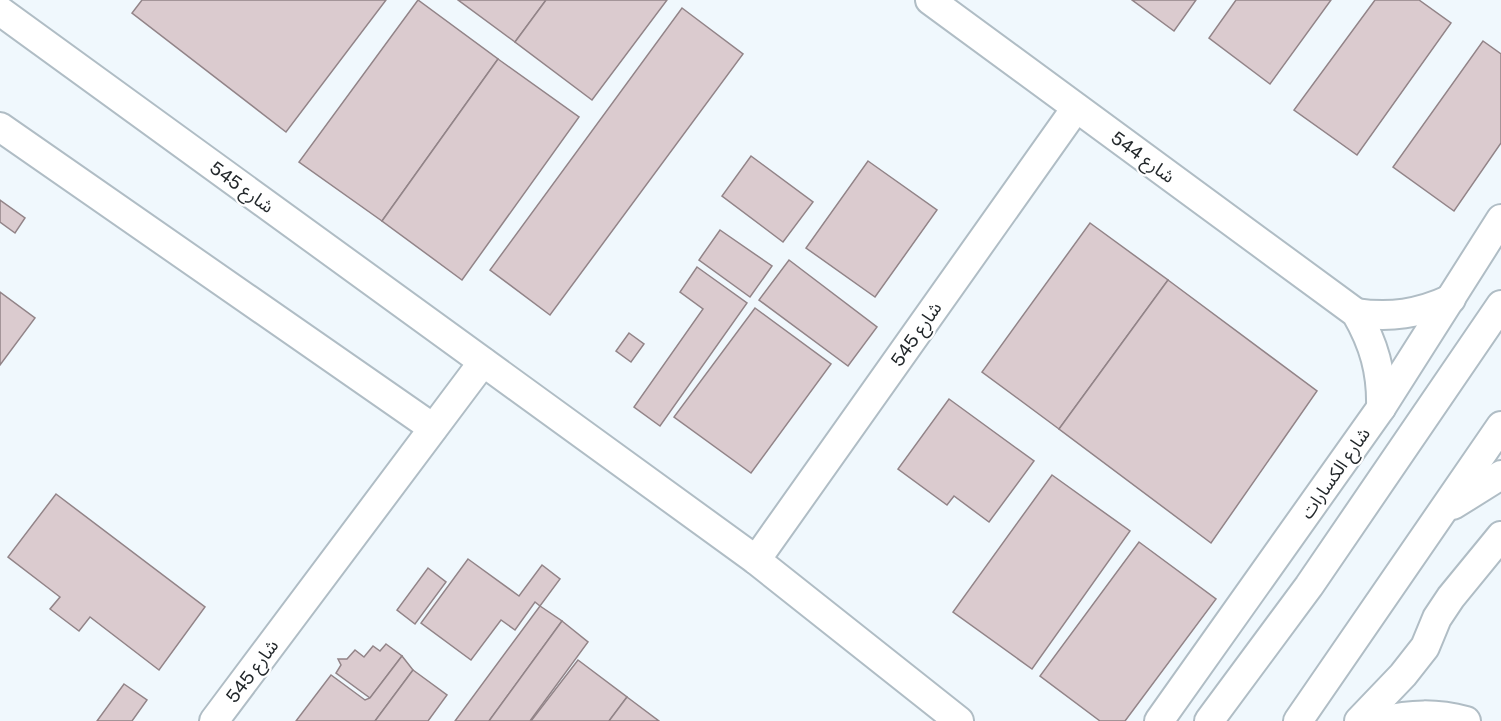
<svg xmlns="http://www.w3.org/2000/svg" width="1501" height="721" font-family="'Public Sans','Noto Sans Arabic',sans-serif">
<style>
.building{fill:#dbcbcf;stroke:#928488;stroke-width:1.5}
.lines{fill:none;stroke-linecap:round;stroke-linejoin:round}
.minor-casing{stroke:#b0bdc5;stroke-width:32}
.minor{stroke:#fff;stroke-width:28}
.labels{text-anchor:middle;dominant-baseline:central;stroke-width:4.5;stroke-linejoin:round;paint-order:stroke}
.street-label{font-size:18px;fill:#23282b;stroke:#fff}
</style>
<rect width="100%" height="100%" fill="#f0f8fd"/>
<g class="building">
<polygon points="142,0 386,0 286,132 132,13"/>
<polygon points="418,0 498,59 382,221 299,162"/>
<polygon points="458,0 546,0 515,42"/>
<polygon points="546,0 667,0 592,100 515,42"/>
<polygon points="1132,0 1196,0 1174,31"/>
<polygon points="1236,0 1331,0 1270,84 1209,38"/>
<polygon points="1375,0 1419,0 1451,23 1357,155 1294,110"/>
<polygon points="682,8 743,54 550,315 490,270"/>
<polygon points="1483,41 1501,54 1501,143 1454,211 1393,167"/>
<polygon points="498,59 579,117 462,280 382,221"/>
<polygon points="751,156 813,202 783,242 722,196"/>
<polygon points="868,161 937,210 875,297 806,248"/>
<polygon points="0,200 25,218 15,233 0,222"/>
<polygon points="1090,223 1168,280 1059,429 982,372"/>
<polygon points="720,230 772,266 750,297 699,260"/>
<polygon points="789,260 877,327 848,366 759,300"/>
<polygon points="697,267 747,303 660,426 634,407 703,309 680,292"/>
<polygon points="1168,280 1317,391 1211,543 1059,429"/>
<polygon points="0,292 35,318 0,365"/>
<polygon points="755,308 831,364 751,473 674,417"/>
<polygon points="629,333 644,344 631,362 616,351"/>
<polygon points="949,399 1034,461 989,522 954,496 947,505 898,469"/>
<polygon points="1052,475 1130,531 1032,669 953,612"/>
<polygon points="56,494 205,607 159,670 90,617 79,631 50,609 60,597 8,557"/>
<polygon points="1139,542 1216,599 1125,721 1100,721 1040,676"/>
<polygon points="468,559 519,596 542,565 560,579 540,606 535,602 515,630 501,620 471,660 421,623"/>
<polygon points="428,568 446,582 415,624 397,610"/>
<polygon points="540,606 562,621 489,721 455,721"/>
<polygon points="562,621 588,642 530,721 489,721"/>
<polygon points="386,644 402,656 370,698 336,673 341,665 338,659 347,659 355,650 364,657 373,646 380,651"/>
<polygon points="402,656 413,670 375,721 296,721 331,675 365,700 370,698"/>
<polygon points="578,660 627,697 609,721 531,721"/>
<polygon points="413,670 447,695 428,721 375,721"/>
<polygon points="124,684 147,700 132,721 97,721"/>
<polygon points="627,697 659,721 609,721"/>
</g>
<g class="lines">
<defs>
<g id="minor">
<path d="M 930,0 L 1356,313 C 1374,344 1382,372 1381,408"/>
<polyline points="0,11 756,560 959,721"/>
<polyline points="0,127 433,428"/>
<path d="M 1356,313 C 1390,318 1419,314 1451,299"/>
<polyline points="1453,505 1501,475"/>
<polyline points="756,560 1076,108"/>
<polyline points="214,721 483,362"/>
<polyline points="1159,721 1381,408 1501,219"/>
<polyline points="1209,721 1309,586 1501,305"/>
<polyline points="1298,721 1501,426"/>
<polyline points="1359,721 1403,675 1425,647 1437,618 1451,597 1501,536"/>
<path d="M 1381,721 C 1411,714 1436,713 1466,721"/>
</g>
</defs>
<use href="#minor" class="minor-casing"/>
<use href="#minor" class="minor"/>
</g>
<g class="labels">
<g class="street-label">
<text transform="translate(1143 157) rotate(36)">شارع 544</text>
<text transform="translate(242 187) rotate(36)">شارع 545</text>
<text transform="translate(916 334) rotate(-55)">شارع 545</text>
<text transform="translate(1335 473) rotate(-55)">شارع الكسارات</text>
<text transform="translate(252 671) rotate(-53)">شارع 545</text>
</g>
</g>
</svg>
